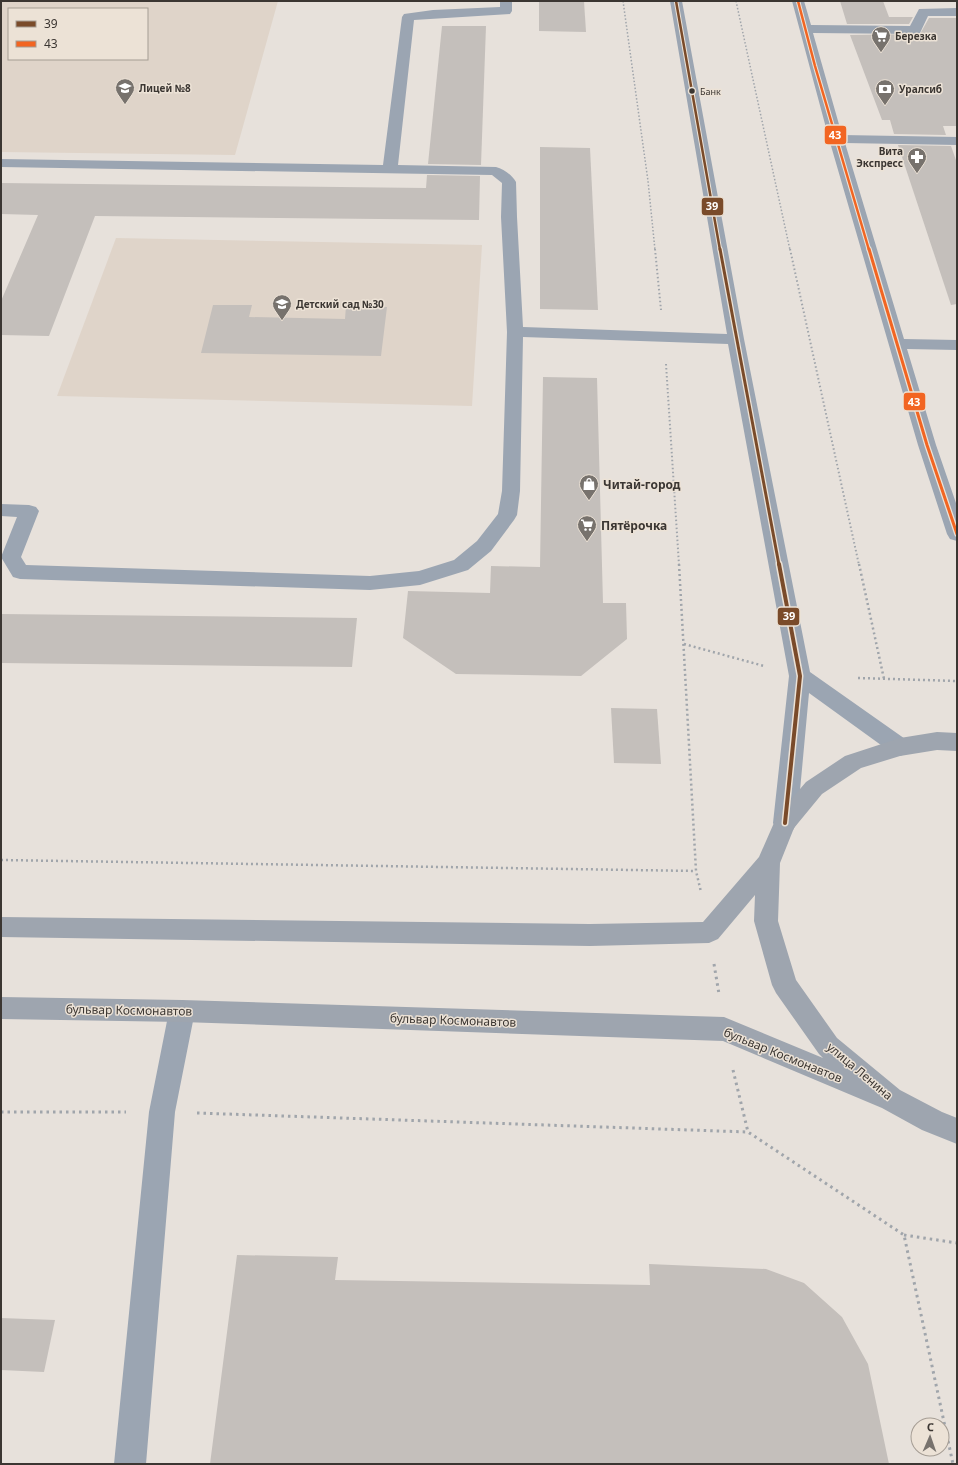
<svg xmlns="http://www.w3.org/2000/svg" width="958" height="1465" font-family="'Noto Sans',sans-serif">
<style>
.built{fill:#dfd4c9;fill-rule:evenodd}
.building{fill:#c4bfbb}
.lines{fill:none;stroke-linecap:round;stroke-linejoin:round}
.path-far3{stroke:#a0a5ab;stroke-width:1.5;stroke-dasharray:1.5 2;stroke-linecap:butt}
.path-far2{stroke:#a0a5ab;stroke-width:2;stroke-dasharray:1.5 2.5;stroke-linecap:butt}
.path-far1{stroke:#a0a5ab;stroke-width:2.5;stroke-dasharray:2 3;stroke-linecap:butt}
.path{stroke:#a0a5ab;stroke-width:3;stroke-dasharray:2.5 4;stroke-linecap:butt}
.minor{fill:#9ba5b2;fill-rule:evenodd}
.major{fill:#9ea5af;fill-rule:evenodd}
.bus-1-far2-casing{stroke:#ece2d6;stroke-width:4.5}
.bus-1-far1-casing{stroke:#ece2d6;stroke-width:5.5}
.bus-1-casing{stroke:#ece2d6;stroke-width:7}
.bus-2-far1-casing{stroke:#ece2d6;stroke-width:4.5}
.bus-2-casing{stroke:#ece2d6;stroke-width:5.5}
.bus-1-far2{stroke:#7a4b2a;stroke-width:2.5}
.bus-1-far1{stroke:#7a4b2a;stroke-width:3}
.bus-1{stroke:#7a4b2a;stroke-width:4}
.bus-2-far1{stroke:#f26522;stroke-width:2.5}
.bus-2{stroke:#f26522;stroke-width:3}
.bus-dot{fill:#3b3632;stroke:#ece2d6;stroke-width:1.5}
.labels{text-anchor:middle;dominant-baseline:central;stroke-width:3;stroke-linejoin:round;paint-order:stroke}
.far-bus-label{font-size:9px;fill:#3b3632;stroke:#ece2d6;text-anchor:start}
.far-poi-label{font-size:10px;font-weight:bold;fill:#3b3632;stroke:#ece2d6;text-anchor:start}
.poi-label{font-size:12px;font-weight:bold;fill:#3b3632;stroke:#ece2d6;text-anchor:start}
.street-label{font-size:12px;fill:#3b3632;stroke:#ece2d6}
.line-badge{stroke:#ece2d6;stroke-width:1.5}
.badge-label{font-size:11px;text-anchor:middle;font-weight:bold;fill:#fff}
</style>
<rect width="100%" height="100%" fill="#e7e1db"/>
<g class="built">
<path d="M 1,1 L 278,1 L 235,155 L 1,152 ZM 9,9 L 147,9 L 147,59 L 9,59 Z"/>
<polygon points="116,238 482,245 472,406 57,396"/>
</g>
<g class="building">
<polygon points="539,1 584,1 586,32 539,31"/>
<polygon points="840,1 883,1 889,17 913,17 909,24 847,24"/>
<polygon points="929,18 957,18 957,126 943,126 946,135 894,134 890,120 882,120 850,35 920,34"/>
<polygon points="442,26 486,26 481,165 428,164"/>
<polygon points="898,145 951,146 957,163 957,304 951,305"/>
<polygon points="540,147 590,148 598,310 540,309"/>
<polygon points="427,175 480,176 479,220 95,216 49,336 1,335 1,301 38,215 1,214 1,183 426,188"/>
<polygon points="213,305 252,305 249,317 345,319 346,306 387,307 381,356 201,353"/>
<polygon points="543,377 597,378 603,603 626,603 627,639 581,676 456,674 403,638 408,591 490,593 491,566 540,567"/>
<polygon points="1,614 357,618 352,667 1,663"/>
<polygon points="611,708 657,709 661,764 614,763"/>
<polygon points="237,1255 338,1257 335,1280 650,1285 649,1264 766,1269 804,1283 842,1317 868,1364 889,1464 210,1464"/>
<polygon points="1,1318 55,1320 44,1372 1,1370"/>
</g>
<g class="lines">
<g class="path-far3">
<polyline points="623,1 648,181 655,250"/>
<polyline points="736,1 790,250"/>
</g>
<g class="path-far2">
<polyline points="655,249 661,310"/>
<polyline points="790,249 859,565"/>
<polyline points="666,364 679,565"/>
</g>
<g class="path-far1">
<polyline points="679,564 696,871 701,892"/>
<polyline points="859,564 884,679"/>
<polyline points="684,644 764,666"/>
<polyline points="858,678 957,681"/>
<polyline points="1,860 696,871"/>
</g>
<g class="path">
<polyline points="714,964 719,994"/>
<polyline points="733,1070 748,1132"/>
<polyline points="1,1112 126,1112"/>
<polyline points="197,1113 748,1132 904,1235 953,1464"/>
<polyline points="904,1235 957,1243"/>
</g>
<g class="minor">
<path d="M 500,1 L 512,1 L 512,11 L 510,14 L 414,20 L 398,165 L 496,167 C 504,169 512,175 516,182 L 517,217 L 523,327 L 727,334 L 670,1 L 682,1 L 744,339 L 810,672 L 908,741 L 911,747 L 908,753 L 900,756 L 892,753 L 809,693 L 797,823 L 793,830 L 785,832 L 777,830 L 773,823 L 789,676 L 728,344 L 523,337 L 520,491 L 517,515 L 514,520 L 491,551 L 468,570 L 420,585 L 370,590 L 20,579 L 13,577 L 1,557 L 17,517 L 1,516 L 1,504 L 29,505 L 36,507 L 39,511 L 21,557 L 26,565 L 370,576 L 419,571 L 454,560 L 477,541 L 498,514 L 502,491 L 507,332 L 501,217 L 502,183 L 492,175 L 1,167 L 1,159 L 383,165 L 402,17 L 404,14 L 433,10 L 500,7 Z"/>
<polygon points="792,1 804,1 811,25 910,26 919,9 957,8 957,16 928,16 920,33 915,34 813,33 842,135 957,137 957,145 845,143 904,339 957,340 957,350 907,349 936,445 957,506 957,541 950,539 947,534 918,445 829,139"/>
<polygon points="182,1000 191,1003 195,1011 175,1112 146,1464 114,1464 149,1112 169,1011 173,1003"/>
</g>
<polygon class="major" points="937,732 957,733 957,751 937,750 900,756 861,768 822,794 794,828 780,863 778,921 796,980 837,1038 900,1090 942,1112 957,1118 957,1144 922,1130 882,1108 723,1041 182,1022 1,1019 1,997 182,1000 724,1017 823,1058 819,1054 776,993 772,985 754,921 755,895 718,939 709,943 590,946 1,937 1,917 590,924 703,922 759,857 777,816 806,782 845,756 900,738"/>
<defs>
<polyline id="bus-1-far2" points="676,1 720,250"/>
<polyline id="bus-1-far1" points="720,249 779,565"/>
<polyline id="bus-1" points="779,564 800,676 785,823"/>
<polyline id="bus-2-far1" points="798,1 815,66 869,250"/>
<polyline id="bus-2" points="869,249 927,445 957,534"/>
</defs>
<use href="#bus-1-far2" class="bus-1-far2-casing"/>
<use href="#bus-1-far1" class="bus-1-far1-casing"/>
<use href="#bus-1" class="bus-1-casing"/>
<use href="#bus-2-far1" class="bus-2-far1-casing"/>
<use href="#bus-2" class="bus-2-casing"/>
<use href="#bus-1-far2" class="bus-1-far2"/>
<use href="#bus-1-far1" class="bus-1-far1"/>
<use href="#bus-1" class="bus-1"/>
<use href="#bus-2-far1" class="bus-2-far1"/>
<use href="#bus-2" class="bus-2"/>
</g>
<defs>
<symbol id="supermarket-pin" viewBox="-11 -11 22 30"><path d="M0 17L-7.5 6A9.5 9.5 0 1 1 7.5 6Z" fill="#77726d" stroke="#ece2d6"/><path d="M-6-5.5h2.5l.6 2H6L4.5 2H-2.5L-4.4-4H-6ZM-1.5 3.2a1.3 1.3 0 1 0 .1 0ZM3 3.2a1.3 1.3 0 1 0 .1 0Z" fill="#fff"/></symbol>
<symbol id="school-pin" viewBox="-11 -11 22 30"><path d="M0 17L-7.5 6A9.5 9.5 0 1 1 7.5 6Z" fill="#77726d" stroke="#ece2d6"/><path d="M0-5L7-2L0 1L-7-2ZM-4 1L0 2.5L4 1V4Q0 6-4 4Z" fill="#fff"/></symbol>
<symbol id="bank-pin" viewBox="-11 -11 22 30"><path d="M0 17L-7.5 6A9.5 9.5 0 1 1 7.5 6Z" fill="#77726d" stroke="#ece2d6"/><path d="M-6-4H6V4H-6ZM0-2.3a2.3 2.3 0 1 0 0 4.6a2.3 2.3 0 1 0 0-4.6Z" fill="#fff"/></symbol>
<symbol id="pharmacy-pin" viewBox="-11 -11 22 30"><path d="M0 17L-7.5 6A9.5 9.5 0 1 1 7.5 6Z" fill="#77726d" stroke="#ece2d6"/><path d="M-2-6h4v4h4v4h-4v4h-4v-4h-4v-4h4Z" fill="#fff"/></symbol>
<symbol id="shop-pin" viewBox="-11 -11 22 30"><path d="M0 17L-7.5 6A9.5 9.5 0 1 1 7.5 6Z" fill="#77726d" stroke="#ece2d6"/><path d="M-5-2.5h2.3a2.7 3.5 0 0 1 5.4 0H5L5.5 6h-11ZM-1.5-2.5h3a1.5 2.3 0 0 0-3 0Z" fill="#fff"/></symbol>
</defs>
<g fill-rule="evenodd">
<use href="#supermarket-pin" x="870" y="25" width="22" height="30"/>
<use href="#school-pin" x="114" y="77" width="22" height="30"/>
<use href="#bank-pin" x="874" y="78" width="22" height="30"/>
<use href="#pharmacy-pin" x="906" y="146" width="22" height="30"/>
<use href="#school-pin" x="271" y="293" width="22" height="30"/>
<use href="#shop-pin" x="578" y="473" width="22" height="30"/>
<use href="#supermarket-pin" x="576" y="514" width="22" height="30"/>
</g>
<circle class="bus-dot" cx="692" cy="91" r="3.5"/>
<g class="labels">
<g class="far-bus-label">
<text x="700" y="91">Банк</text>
</g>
<g class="far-poi-label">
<text x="895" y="36">Березка</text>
<text x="139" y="88">Лицей №8</text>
<text x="899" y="89">Уралсиб</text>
<text x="903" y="151" text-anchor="end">Вита<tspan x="903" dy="12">Экспресс</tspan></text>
<text x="296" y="304">Детский сад №30</text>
</g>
<g class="poi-label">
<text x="603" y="484">Читай-город</text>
<text x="601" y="525">Пятёрочка</text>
</g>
<g class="street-label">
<text transform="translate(129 1010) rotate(1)">бульвар Космонавтов</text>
<text transform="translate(453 1020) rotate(2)">бульвар Космонавтов</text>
<text transform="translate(783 1055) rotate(22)">бульвар Космонавтов</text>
<text transform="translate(860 1071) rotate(40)">улица Ленина</text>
</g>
</g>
<g class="line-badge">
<rect x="824" y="125" width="23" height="20" rx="4" fill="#f26522"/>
<rect x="701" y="197" width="23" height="19" rx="4" fill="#7a4b2a"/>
<rect x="903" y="392" width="23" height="19" rx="4" fill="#f26522"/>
<rect x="777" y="607" width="23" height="19" rx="4" fill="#7a4b2a"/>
</g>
<g class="badge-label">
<text x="835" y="139">43</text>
<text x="712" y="210">39</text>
<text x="914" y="406">43</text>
<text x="789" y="620">39</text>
</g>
<rect width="958" height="1465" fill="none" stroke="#3b3632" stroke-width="4"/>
<rect x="8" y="8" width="140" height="52" fill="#ece2d6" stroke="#a59d94"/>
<rect x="16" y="21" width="20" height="6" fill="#7a4b2a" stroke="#a59d94"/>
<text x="44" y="28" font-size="12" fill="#3b3632">39</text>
<rect x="16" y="41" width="20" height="6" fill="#f26522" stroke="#a59d94"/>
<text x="44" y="48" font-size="12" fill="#3b3632">43</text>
<g transform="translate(930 1437) rotate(2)"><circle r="19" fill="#ece2d6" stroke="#a59d94"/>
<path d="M0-3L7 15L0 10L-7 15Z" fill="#77726d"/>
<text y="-6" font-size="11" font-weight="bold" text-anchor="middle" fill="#3b3632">С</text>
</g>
</svg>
